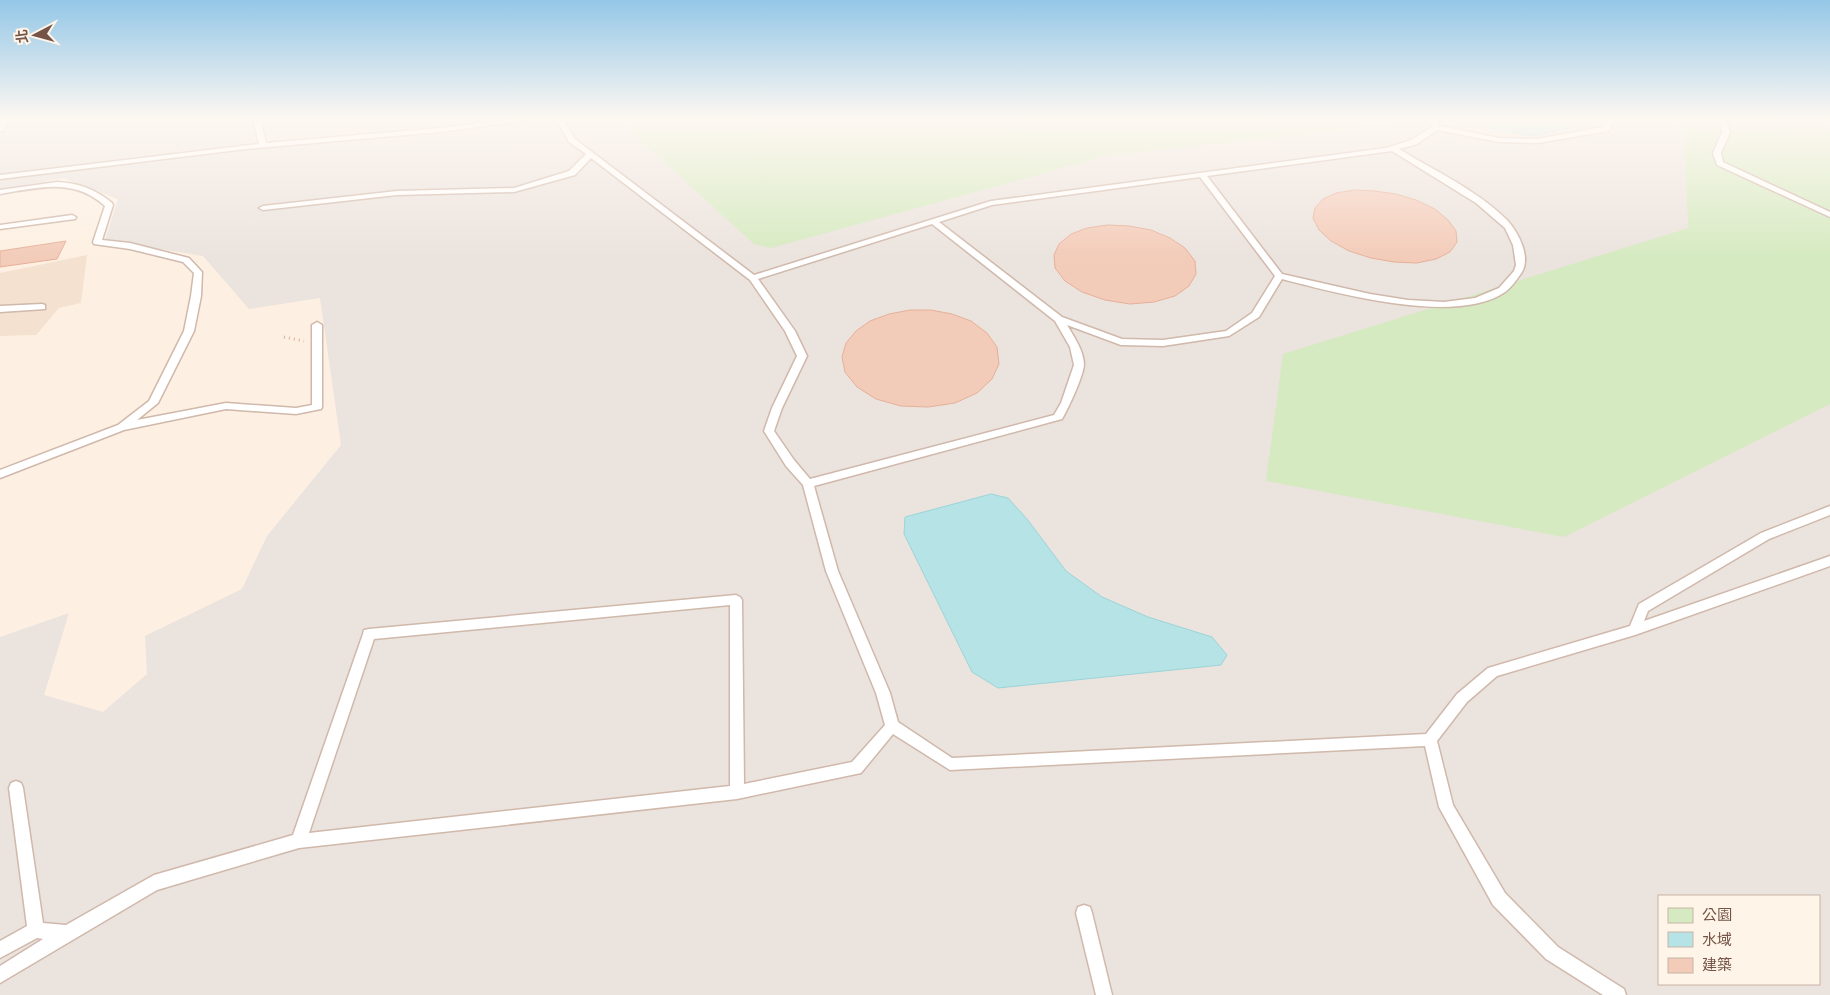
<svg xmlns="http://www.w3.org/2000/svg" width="1830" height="995" font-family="Commissioner,'Noto Sans TC',sans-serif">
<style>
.residential{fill:#f4e1d0}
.industrial{fill:#ebe3dd;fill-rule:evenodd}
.green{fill:#d5eac0}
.water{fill:#b6e3e6;stroke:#9cd4d8}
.building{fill:#f3cbb9;stroke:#e6b099}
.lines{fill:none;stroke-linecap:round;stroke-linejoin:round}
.lane-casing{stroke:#d0b8ab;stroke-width:3}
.path{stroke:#d7ae9c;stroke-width:3;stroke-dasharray:1 4;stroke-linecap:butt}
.lane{fill:#fff;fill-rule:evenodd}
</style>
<rect width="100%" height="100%" fill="#fdf0e2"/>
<polygon class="residential" points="87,255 81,303 59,308 36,335 0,336 0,273"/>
<path class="industrial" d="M 0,119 L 1793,119 L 1830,139 L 1830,995 L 0,995 L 0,637 L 69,613 L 44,695 L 103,712 L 147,674 L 145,636 L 242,589 L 267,536 L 341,445 L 320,298 L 249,309 L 203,256 L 105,240 L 118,199 L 63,178 L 0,190 ZM 1659,896 L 1819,896 L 1819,984 L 1659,984 Z"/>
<g class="green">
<polygon points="617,119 1383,119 1392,125 1110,155 771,248 754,244"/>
<polygon points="1668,119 1830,119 1830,404 1564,537 1266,481 1283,354 1688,228 1684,131"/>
</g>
<g class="water">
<polygon points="1455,119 1574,119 1577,126 1533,136 1457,123"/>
<polygon points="991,494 1008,498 1027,519 1066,571 1102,597 1148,617 1212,637 1227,655 1221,665 998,688 972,672 904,534 905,517"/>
</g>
<g class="building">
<polygon points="1354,190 1374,191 1396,194 1416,200 1435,209 1448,220 1456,231 1457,242 1450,252 1436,259 1417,263 1394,262 1371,258 1349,251 1331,241 1319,230 1313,218 1315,208 1323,199 1336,193"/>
<polygon points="1108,225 1129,226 1151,230 1170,238 1185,248 1195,261 1196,274 1189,286 1175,296 1154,302 1130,304 1105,300 1082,292 1065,281 1055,268 1054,255 1059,244 1071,234 1087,228"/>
<polygon points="66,241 57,259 0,267 0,251"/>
<polygon points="910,310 931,310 952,314 971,321 987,333 997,347 999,364 992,379 977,393 955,403 928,407 901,406 876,399 857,387 845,372 842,357 846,343 856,331 870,321 889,314"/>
</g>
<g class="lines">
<defs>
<g id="lane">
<polygon points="3,119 10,119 3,131 0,131 0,124"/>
<polygon points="253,119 260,119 266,143 440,128 511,119 535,119 440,132 246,149 0,179 0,175 259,144"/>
<path d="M 556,119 L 563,119 L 575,139 L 754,275 L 991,201 L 1386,148 L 1411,140 L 1432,127 L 1429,119 L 1436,119 L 1439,126 L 1499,138 L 1537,139 L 1603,127 L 1607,119 L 1614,119 L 1609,131 L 1537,143 L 1499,142 L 1437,130 L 1417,144 L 1399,149 C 1435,171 1477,190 1507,220 C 1518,232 1531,256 1522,272 C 1518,278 1510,289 1505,292 C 1456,326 1336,293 1282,279 L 1259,317 L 1229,336 L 1163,346 L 1121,345 L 1067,325 C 1074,337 1084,351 1084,365 C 1083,377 1068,409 1062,419 L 814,486 L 838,571 L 890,693 L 898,722 L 952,758 L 1426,734 L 1457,694 L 1488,668 L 1630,626 L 1639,604 L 1761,533 L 1830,506 L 1830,515 L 1769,539 L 1648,611 L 1644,621 L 1830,556 L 1830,566 L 1635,635 L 1497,676 L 1467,702 L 1437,741 L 1453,805 L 1505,893 L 1558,947 L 1624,989 L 1626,995 L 1603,995 L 1546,959 L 1493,905 L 1439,807 L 1425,746 L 950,770 L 893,734 L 861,773 L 737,799 L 299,848 L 157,890 L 0,983 L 0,966 L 43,939 L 37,938 L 0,958 L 0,941 L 27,926 L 9,788 L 11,783 L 16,781 L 21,783 L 23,788 L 43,923 L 66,925 L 154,875 L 293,835 L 363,634 L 364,630 L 369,629 L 736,595 L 740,597 L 742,600 L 744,784 L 852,762 L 885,725 L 876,693 L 826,571 L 803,485 L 786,466 L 764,431 L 772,408 L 797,356 L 785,331 L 750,280 L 591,158 L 575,175 L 514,192 L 397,195 L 263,210 L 259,208 L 263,206 L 397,191 L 514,188 L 569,171 L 586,154 L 569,142 ZM 1392,151 L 1476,203 L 1505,228 L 1513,245 L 1516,265 L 1514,271 L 1499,288 L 1475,298 L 1444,302 L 1408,300 L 1370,294 L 1282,274 L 1207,176 ZM 1200,177 L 1275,276 L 1252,313 L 1226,331 L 1163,340 L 1122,339 L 1062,317 L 939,222 L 992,205 ZM 932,224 L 1055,321 L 1070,347 L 1074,365 L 1061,403 L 1054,415 L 810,479 L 794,460 L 774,431 L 782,408 L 807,356 L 795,331 L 758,279 ZM 730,605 L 730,786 L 309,833 L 374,639 Z"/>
<polygon points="1719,119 1726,119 1730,132 1721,153 1723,162 1830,212 1830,217 1717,165 1713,153 1722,132"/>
<path d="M 57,182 C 79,183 95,189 112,203 L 113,205 L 102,240 L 130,243 L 189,258 L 202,272 L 201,296 L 194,331 L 158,403 L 137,420 L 226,403 L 296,408 L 312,405 L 312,325 L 317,322 L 322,325 L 322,407 L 321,409 L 296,414 L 226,409 L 124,430 L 0,478 L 0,470 L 118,425 L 149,401 L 184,331 L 191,296 L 194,273 L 183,262 L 130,249 L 94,244 L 93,242 L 105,206 C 73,177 38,188 0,194 L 0,190 Z"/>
<polygon points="72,215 76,217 75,219 0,229 0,225"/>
<polygon points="42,304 45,305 45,309 0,312 0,306"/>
<polygon points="1084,905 1090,907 1092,913 1112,995 1096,995 1076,913 1078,907"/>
</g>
</defs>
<use href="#lane" class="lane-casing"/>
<polyline class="path" points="284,337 304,341"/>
<use href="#lane" class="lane"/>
</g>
<linearGradient id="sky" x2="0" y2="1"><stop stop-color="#94c7e7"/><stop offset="0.46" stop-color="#fef8f2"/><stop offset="1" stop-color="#fef8f2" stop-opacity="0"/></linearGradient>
<rect width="1830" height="259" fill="url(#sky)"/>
<rect x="1658" y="895" width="162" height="90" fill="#fff4e8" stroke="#c8b4a8"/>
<rect x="1668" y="908" width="25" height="15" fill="#d5eac0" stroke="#c8b4a8"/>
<text x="1702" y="920" font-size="15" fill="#755448">公園</text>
<rect x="1668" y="932" width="25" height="15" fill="#b6e3e6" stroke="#c8b4a8"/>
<text x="1702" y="945" font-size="15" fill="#755448">水域</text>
<rect x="1668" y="958" width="25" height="15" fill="#f3cbb9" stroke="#c8b4a8"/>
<text x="1702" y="970" font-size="15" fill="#755448">建築</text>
<g transform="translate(35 35) rotate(264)" stroke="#fff4e8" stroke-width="4" paint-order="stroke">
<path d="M0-4L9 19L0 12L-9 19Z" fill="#755448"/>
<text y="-8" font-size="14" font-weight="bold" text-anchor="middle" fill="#755448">北</text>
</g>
</svg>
